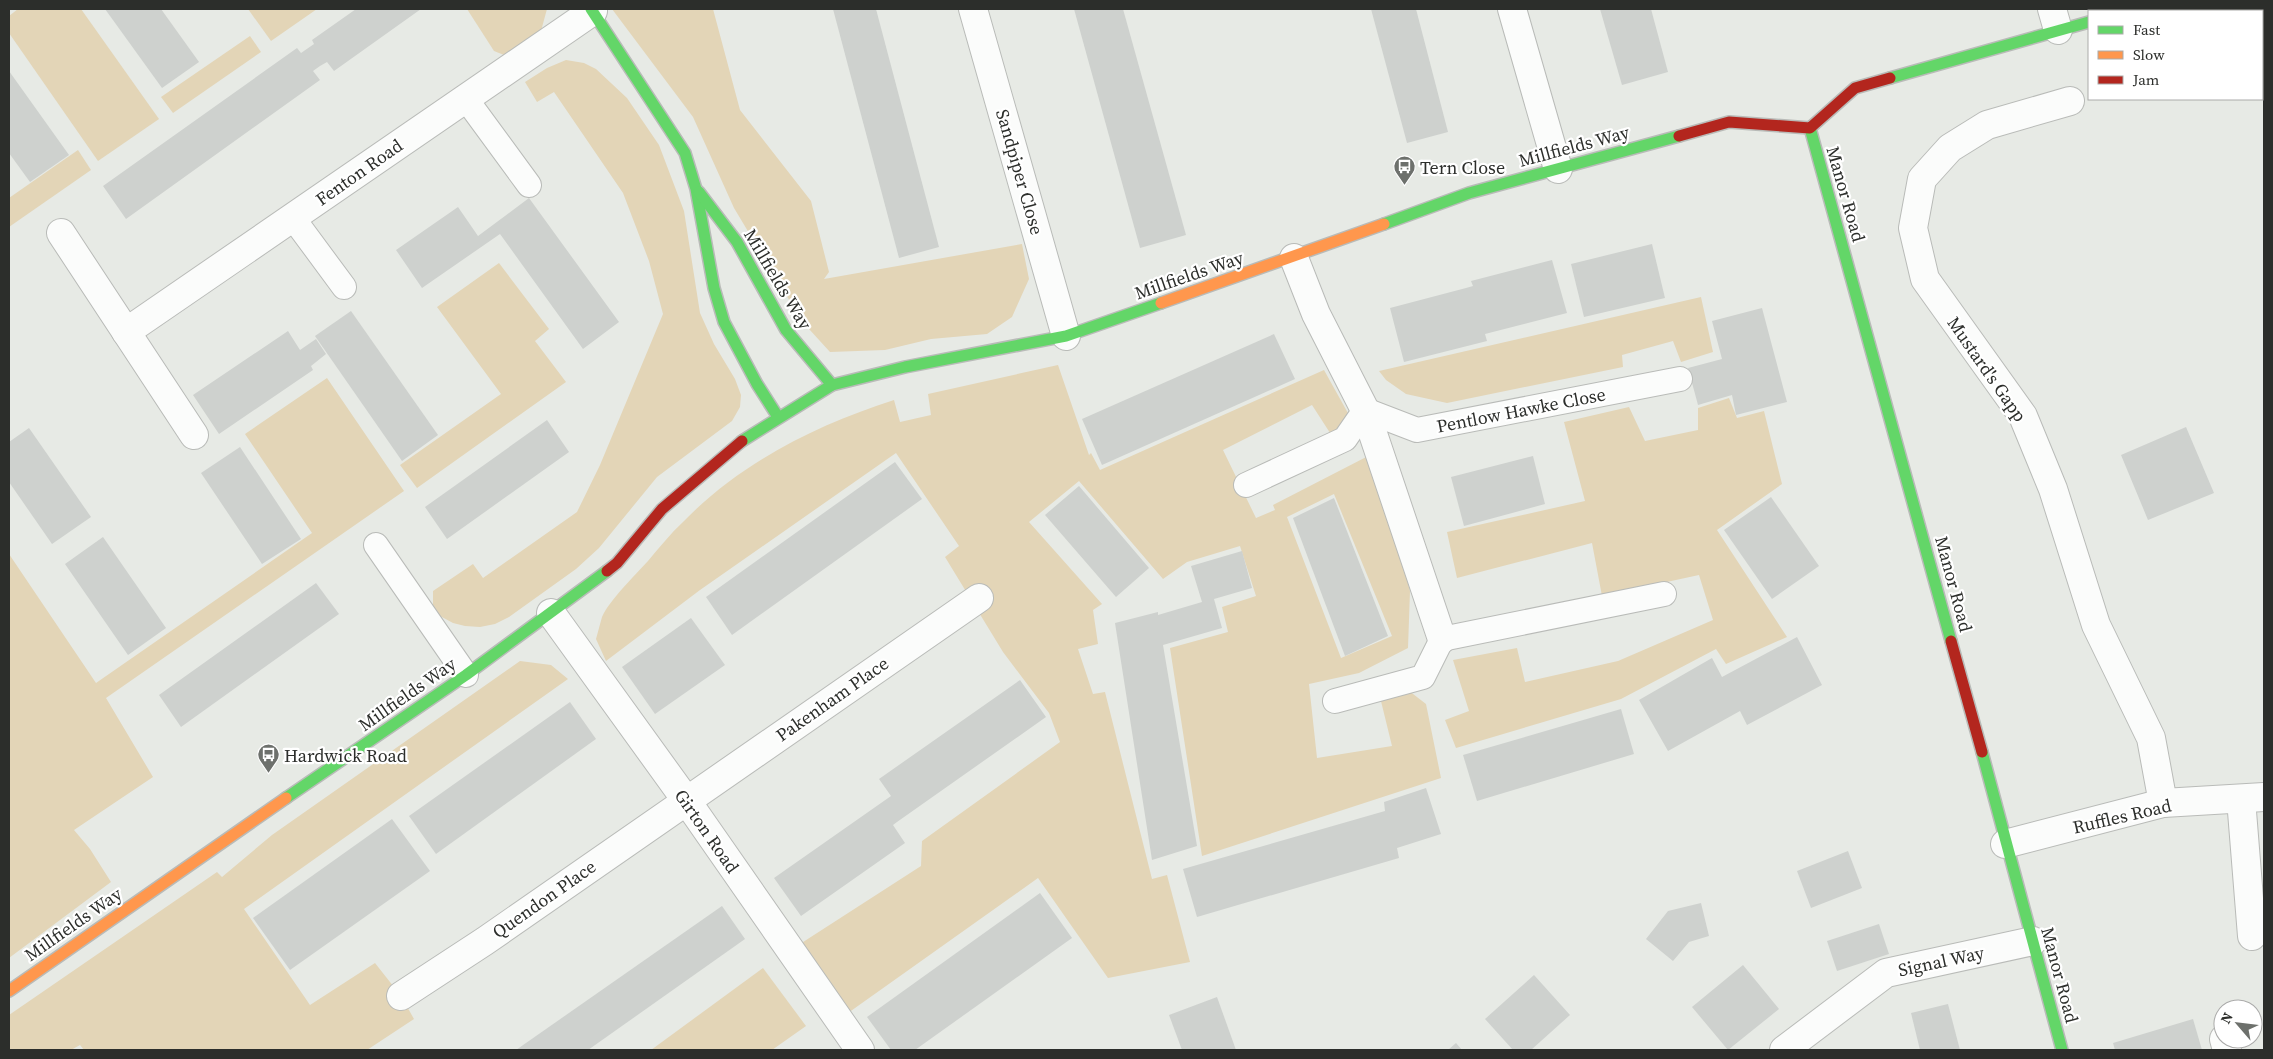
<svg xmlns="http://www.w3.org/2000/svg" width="2273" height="1059" font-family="'Source Serif 4',serif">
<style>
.green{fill:#e3d5b7;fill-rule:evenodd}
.building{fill:#ced1ce}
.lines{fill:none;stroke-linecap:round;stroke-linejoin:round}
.lane-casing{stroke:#b9bbb8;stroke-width:26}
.street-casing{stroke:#b9bbb8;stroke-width:30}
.fast-casing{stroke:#b9bbb8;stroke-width:14}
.slow-casing{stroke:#b9bbb8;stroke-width:14}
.jam-casing{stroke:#b9bbb8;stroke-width:14}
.lane{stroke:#fbfcfb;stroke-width:24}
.street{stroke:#fbfcfb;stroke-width:28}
.fast{stroke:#63d668;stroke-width:11}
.slow{stroke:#ff974d;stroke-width:11}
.jam{stroke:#b3261e;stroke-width:11}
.labels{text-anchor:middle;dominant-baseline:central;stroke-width:4.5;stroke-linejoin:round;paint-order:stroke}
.street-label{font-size:18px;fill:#2c2e2b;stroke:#fff}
.poi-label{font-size:18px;fill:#2c2e2b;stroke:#fff;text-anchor:start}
</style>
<rect width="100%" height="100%" fill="#e7eae5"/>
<g class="green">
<polygon points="18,9 81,9 159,119 98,161 9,33 9,16"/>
<polygon points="248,9 317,9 271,41"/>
<polygon points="467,9 547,9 541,31 509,57 494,51"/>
<polygon points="612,9 713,9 740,110 811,201 829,272 824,279 1022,244 1029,279 1012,317 987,334 931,339 885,350 830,352 809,329 798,312 797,313 734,208 693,117"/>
<polygon points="250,36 261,52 173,113 161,97"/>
<polygon points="566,60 584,63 596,69 627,98 659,145 684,211 700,313 714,344 735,379 741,395 740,407 732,421 657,477 599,548 576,569 509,617 495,624 480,627 465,626 453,623 440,616 433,605 433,591 473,564 483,578 577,512 600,465 663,314 649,261 623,193 554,92 537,102 525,82 547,68"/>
<polygon points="78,150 91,170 9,227 9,198"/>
<polygon points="499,263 549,329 535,341 566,382 417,488 400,465 501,394 437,307"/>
<polygon points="1701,297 1713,352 1681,362 1673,341 1622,355 1623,367 1447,403 1406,394 1386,380 1379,371"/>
<path d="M 1058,365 L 1089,455 L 1091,453 L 1100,470 L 1324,370 L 1349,415 L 1332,436 L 1312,405 L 1223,450 L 1256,518 L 1275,510 L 1273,505 L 1374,453 L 1410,591 L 1408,648 L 1359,673 L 1309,684 L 1317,758 L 1392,746 L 1379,693 L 1404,687 L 1426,704 L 1441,778 L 1202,856 L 1170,648 L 1228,632 L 1222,607 L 1256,596 L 1240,546 L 1187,562 L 1163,579 L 1079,481 L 1029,522 L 1102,604 L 1093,610 L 1098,644 L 1078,649 L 1093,694 L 1105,692 L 1152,879 L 1167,875 L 1190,962 L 1108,978 L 1038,878 L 848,1013 L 800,944 L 921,866 L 922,841 L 1060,742 L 1049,713 L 1003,652 L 945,557 L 959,546 L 896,453 L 700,590 L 606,661 L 596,639 C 598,632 600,624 602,617 C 609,601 635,575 648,561 C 659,548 670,534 683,522 C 740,463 816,425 894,400 L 900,422 L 931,415 L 928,394 ZM 1334,494 L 1392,636 L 1341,658 L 1287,517 Z"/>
<polygon points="327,378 404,491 106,698 153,777 74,830 90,849 111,882 9,958 9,554 96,683 312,533 245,434"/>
<polygon points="1729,398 1737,418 1764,411 1782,484 1717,530 1787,637 1726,664 1716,649 1621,699 1456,748 1445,720 1469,711 1453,660 1517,648 1525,682 1618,661 1713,620 1699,575 1602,596 1592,543 1457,578 1447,532 1585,501 1564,422 1629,407 1645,441 1698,430 1698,408"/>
<polygon points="520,661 551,665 568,679 244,909 310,1005 375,963 401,996 414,1019 367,1050 84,1050 80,1045 71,1050 9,1050 9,1015 217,872 222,877 272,835"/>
<polygon points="763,968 806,1026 772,1050 651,1050"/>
</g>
<g class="building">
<polygon points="105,9 161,9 199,62 162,88"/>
<polygon points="356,9 421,9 334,71 327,62 320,66 313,71 320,80 126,219 103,186 297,48 301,53 314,44 312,40"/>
<polygon points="833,9 876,9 939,247 899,258"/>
<polygon points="1074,9 1123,9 1186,235 1140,248"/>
<polygon points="1371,9 1416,9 1448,132 1407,143"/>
<polygon points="1600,9 1651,9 1668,72 1622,85"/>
<polygon points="9,71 69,155 30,182 9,153"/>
<polygon points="529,198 619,322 583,349 500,234 422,288 396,250 458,207 478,236"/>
<polygon points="1652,244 1665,298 1584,317 1571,264"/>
<polygon points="1552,260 1567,313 1485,334 1487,341 1404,362 1390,308 1466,288 1473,286 1471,281"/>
<polygon points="1762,308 1787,402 1736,415 1732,395 1698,405 1688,368 1722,359 1712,321"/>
<polygon points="351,311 438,435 402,461 315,336"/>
<polygon points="288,331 300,350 316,339 326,354 311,366 313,370 219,434 193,395"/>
<polygon points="1274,334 1295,379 1102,465 1082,419"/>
<polygon points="547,420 569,452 447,539 425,507"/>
<polygon points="2186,427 2214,493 2148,520 2121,455"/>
<polygon points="29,428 91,517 52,544 9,482 9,442"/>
<polygon points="240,447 301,539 262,564 201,473"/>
<polygon points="1533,456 1545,504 1464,526 1451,477"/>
<polygon points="895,462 922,499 732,635 706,597"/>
<polygon points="1079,486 1149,568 1116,597 1045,515"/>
<polygon points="1771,497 1819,566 1772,599 1724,530"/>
<polygon points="1334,498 1388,636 1345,656 1293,518"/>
<polygon points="103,537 166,628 128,655 65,564"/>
<polygon points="1242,551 1252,588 1214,599 1222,628 1163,645 1197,846 1152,860 1115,623 1158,612 1158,615 1202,602 1191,566"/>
<polygon points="316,583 339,614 181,727 159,695"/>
<polygon points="691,618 725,665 655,714 622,667"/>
<polygon points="1797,637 1822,685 1747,725 1740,711 1668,751 1639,700 1712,658 1722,677"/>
<polygon points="1020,680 1046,717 897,822 893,825 905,843 801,916 774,878 891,796 879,779"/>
<polygon points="570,702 596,739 436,854 409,816"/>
<polygon points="1621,709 1634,754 1477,801 1463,755"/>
<polygon points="1426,788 1441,834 1397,848 1399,858 1197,917 1183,869 1385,811 1384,802"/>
<polygon points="392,819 430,871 290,970 253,918"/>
<polygon points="1848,851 1862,888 1811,908 1797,871"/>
<polygon points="1040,893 1072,938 915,1050 891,1050 867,1017"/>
<polygon points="1701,903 1709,936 1689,942 1673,961 1646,939 1668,911"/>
<polygon points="722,906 745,939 588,1050 516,1050"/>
<polygon points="1879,924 1889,954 1837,971 1827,941"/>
<polygon points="1743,965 1779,1009 1728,1050 1692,1007"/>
<polygon points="1534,975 1570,1015 1531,1050 1513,1050 1485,1019"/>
<polygon points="1217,997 1236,1050 1182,1050 1169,1015"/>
<polygon points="1948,1004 1960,1050 1920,1050 1911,1013"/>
<polygon points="2193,1019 2202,1050 2115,1050 2113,1043"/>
<polygon points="1456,1043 1462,1050 1448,1050"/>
</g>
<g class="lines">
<defs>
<g id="lane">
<polyline points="466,99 529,185"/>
<polyline points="293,218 344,287"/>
<polyline points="1246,485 1345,439 1365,410 1417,430 1680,379"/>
<polyline points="376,545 466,675"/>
<polyline points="1335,701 1423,677 1442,639 1664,594"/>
</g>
<g id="street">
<polyline points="973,9 1066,336"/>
<polyline points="1512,9 1558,169"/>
<polyline points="2052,9 2058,30"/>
<polyline points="2070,101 1987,125 1950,148 1922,179 1913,228 1925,279 2023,416 2053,489 2096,625 2151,738 2163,803"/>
<polyline points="61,233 194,435"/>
<polyline points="1294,258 1316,314 1365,410 1442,639"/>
<polyline points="126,332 593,11"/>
<polyline points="551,613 686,800 860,1050"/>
<polyline points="2241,799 2252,936"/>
<polyline points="2005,844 2163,803 2264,797"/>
<polyline points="401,996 485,941 979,598"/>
<polyline points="2224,1039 2227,1050"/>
<polyline points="1784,1050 1886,973 2033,941"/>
</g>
<g id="fast">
<polyline points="591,9 685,153 696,189 714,288 724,322 757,384 778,417"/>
<polyline points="1890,78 2089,22"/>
<polyline points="1810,128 1951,641"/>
<polyline points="699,192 737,242 786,330 832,385"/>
<polyline points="1384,224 1469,193 1679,136"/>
<polyline points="742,441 832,385 905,367 1066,336 1161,303"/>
<polyline points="1982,752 2062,1050"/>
<polyline points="286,798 466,675 607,571"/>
</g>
<g id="slow">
<polyline points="1161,303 1384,224"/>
<polyline points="9,991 286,798"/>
</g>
<g id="jam">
<polyline points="2131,11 2141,9"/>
<polyline points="1679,136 1729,122 1810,128 1855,88 1890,78"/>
<polyline points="607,571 617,563 662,509 742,441"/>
<polyline points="1951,641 1982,752"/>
</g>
</defs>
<use href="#lane" class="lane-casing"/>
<use href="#street" class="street-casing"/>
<use href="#fast" class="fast-casing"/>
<use href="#slow" class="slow-casing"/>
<use href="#jam" class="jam-casing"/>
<use href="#lane" class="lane"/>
<use href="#street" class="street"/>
<use href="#fast" class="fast"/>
<use href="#slow" class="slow"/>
<use href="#jam" class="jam"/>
</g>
<defs>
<symbol id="bus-pin" viewBox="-11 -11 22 30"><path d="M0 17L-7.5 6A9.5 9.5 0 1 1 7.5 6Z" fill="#6d706c" stroke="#fff"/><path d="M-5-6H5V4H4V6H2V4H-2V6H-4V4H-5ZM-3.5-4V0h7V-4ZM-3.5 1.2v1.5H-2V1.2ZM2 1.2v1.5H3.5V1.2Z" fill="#fff"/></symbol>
</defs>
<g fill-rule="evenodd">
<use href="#bus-pin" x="1392" y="154" width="25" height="34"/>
<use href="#bus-pin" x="256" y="742" width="25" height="34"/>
</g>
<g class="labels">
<g class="street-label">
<text transform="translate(1574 146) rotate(-15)">Millfields Way</text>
<text transform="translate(359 172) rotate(-35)">Fenton Road</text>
<text transform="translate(1020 172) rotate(74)">Sandpiper Close</text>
<text transform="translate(1846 194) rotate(74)">Manor Road</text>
<text transform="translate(1189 275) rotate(-19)">Millfields Way</text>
<text transform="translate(778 279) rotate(59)">Millfields Way</text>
<text transform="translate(1987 369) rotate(55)">Mustard's Gapp</text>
<text transform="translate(1521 410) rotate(-11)">Pentlow Hawke Close</text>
<text transform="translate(1954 584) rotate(75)">Manor Road</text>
<text transform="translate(407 694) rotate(-35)">Millfields Way</text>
<text transform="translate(832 699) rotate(-35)">Pakenham Place</text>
<text transform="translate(2122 816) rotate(-13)">Ruffles Road</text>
<text transform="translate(707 831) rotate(55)">Girton Road</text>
<text transform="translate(544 899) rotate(-35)">Quendon Place</text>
<text transform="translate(73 924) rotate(-35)">Millfields Way</text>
<text transform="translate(1941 961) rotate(-12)">Signal Way</text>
<text transform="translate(2060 975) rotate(75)">Manor Road</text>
</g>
<g class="poi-label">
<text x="1420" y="167">Tern Close</text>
<text x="284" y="755">Hardwick Road</text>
</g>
</g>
<rect width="2273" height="1059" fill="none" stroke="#2c2e2b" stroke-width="20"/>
<rect x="2088" y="10" width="175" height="90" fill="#ffffff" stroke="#ababaa"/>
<rect x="2098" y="26" width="25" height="8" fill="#63d668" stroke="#ababaa"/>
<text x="2133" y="35" font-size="15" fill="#2c2e2b">Fast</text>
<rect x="2098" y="51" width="25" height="8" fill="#ff974d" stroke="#ababaa"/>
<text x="2133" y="60" font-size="15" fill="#2c2e2b">Slow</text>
<rect x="2098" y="76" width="25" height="8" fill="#b3261e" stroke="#ababaa"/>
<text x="2133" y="85" font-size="15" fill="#2c2e2b">Jam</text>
<g transform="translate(2238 1024) rotate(298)"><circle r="24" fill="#ffffff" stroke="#ababaa"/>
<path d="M0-4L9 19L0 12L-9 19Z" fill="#6d706c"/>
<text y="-8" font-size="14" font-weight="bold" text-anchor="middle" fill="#2c2e2b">N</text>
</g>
</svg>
